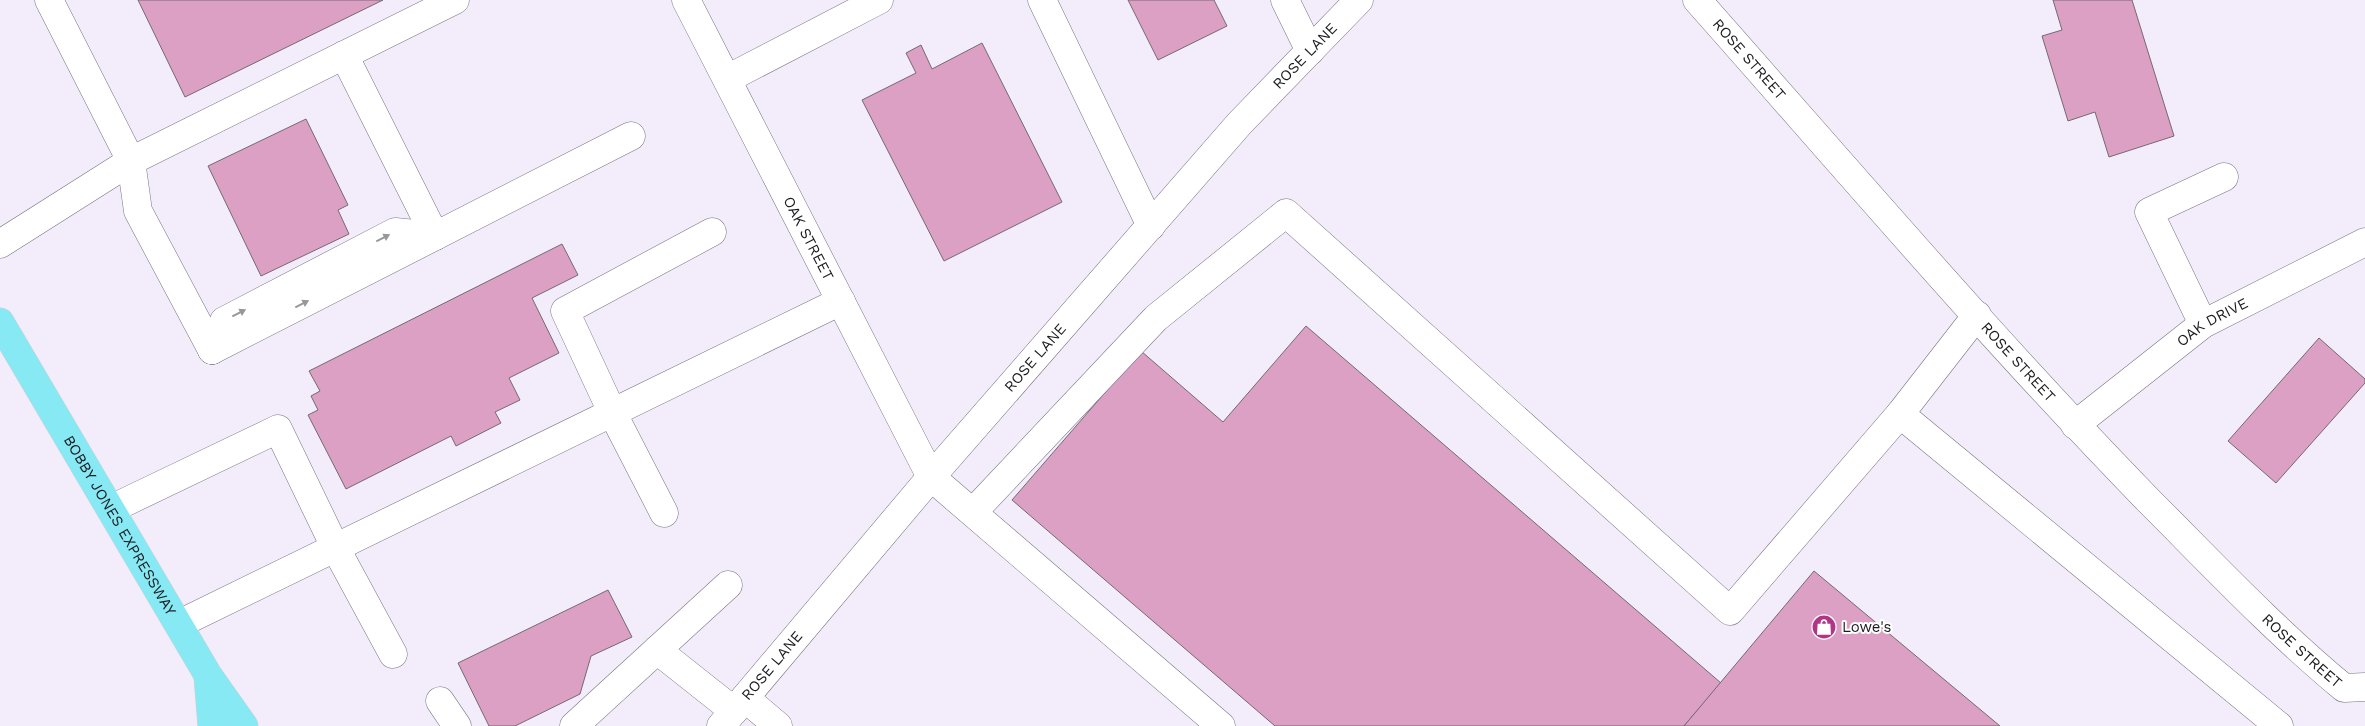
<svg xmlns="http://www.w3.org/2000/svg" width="2365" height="726" font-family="'Work Sans',sans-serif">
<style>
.building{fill:#dba0c4;stroke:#756970}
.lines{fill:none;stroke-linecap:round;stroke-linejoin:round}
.minor-casing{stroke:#797480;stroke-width:29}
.major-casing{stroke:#d1d1d2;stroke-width:29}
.minor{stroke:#fff;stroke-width:28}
.major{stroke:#86e9f4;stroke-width:28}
.oneway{fill:#98989a}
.labels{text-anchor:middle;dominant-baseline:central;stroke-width:4;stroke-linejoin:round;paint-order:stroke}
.street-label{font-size:15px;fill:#1b1a1e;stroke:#fff}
.poi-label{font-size:15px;fill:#1b1a1e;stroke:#fff;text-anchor:start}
</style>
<rect width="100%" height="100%" fill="#f3edfb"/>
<g class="building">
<polygon points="138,0 383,0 185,97"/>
<polygon points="1128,0 1214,0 1227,26 1158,60"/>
<polygon points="2053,0 2132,0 2174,136 2109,157 2095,112 2068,121 2042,36 2062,30"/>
<polygon points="982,43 1062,202 944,261 862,100 916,73 906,53 921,45 932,69"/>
<polygon points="306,119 348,205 338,210 349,234 261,276 208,166"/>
<polygon points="562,244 578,275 532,298 559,353 509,378 520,400 495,412 501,423 456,446 451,436 346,489 308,415 318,410 311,396 320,391 309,371"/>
<polygon points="1306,326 1721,683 1684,726 1275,726 1012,500 1141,351 1223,422"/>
<polygon points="2319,338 2365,379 2365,383 2276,483 2228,441"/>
<polygon points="1814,571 2000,726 1684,726"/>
<polygon points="608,590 632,637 591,656 580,694 515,726 489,726 458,663"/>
</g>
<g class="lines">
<defs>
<g id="minor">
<polyline points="49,0 131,161 138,211 212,350"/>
<path id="s1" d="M 686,0 L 931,477 L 1221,726"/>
<polyline points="1042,0 1151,226"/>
<polyline points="1285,0 1310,51"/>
<path id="s2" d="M 1697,0 C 1846,168 1992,340 2149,501 C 2213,565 2275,631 2344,688 L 2365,687"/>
<polyline points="344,55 435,236"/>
<polyline points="727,79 879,0"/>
<polyline points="0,244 131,161 455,0"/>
<polyline points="1977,315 1900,414 2279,726"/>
<polyline points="2203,324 2149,212 2224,177"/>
<polyline points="212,350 631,136"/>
<polyline points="212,350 224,321 395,232 435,236"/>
<path id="s3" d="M 2075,425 L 2203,324 L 2365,242"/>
<polyline points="111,509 278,429 335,547 393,654"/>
<polyline points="973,512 1156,318 1286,213 1730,611 1900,414"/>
<polyline points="664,513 612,412 565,311 712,232"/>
<polyline points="179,624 841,301"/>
<polyline points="657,650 734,711"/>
<polyline points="745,698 778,726"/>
<polyline points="440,701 457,726"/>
<polyline points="574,726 728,585"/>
<path id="s4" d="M 721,726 L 931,477 L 1239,124 L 1359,0"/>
</g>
<g id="major">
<path id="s5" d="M 0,322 L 208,675 L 244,726"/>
<polyline points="208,677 212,726"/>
</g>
</defs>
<use href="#minor" class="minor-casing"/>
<use href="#major" class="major-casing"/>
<use href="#minor" class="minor"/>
<use href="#major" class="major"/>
</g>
<defs><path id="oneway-solid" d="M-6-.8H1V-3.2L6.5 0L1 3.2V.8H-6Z" transform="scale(1.25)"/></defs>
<g class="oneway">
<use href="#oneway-solid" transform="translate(383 238) rotate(-27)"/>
<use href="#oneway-solid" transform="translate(302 304) rotate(-27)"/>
<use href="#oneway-solid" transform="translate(239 313) rotate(-27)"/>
</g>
<defs>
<symbol id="shop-disc" viewBox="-11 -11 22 22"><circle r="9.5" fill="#b13587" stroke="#fff"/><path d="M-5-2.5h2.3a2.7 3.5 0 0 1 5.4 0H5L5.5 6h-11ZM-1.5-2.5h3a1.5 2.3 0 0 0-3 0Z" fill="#fff"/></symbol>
</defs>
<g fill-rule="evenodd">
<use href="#shop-disc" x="1810" y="613" width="28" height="28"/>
</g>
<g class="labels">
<g class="street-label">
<text stroke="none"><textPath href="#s4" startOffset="889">ROSE LANE</textPath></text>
<text stroke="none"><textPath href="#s2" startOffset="79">ROSE STREET</textPath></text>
<text stroke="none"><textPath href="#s1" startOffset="268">OAK STREET</textPath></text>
<text stroke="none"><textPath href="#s3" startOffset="172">OAK DRIVE</textPath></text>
<text stroke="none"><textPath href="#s4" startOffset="484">ROSE LANE</textPath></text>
<text stroke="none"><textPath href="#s2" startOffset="484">ROSE STREET</textPath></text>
<text stroke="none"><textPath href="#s5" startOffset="236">BOBBY JONES EXPRESSWAY</textPath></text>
<text stroke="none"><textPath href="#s2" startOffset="889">ROSE STREET</textPath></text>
<text stroke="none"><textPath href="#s4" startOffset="79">ROSE LANE</textPath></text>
</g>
<g class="poi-label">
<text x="1842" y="627">Lowe's</text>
</g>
</g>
</svg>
